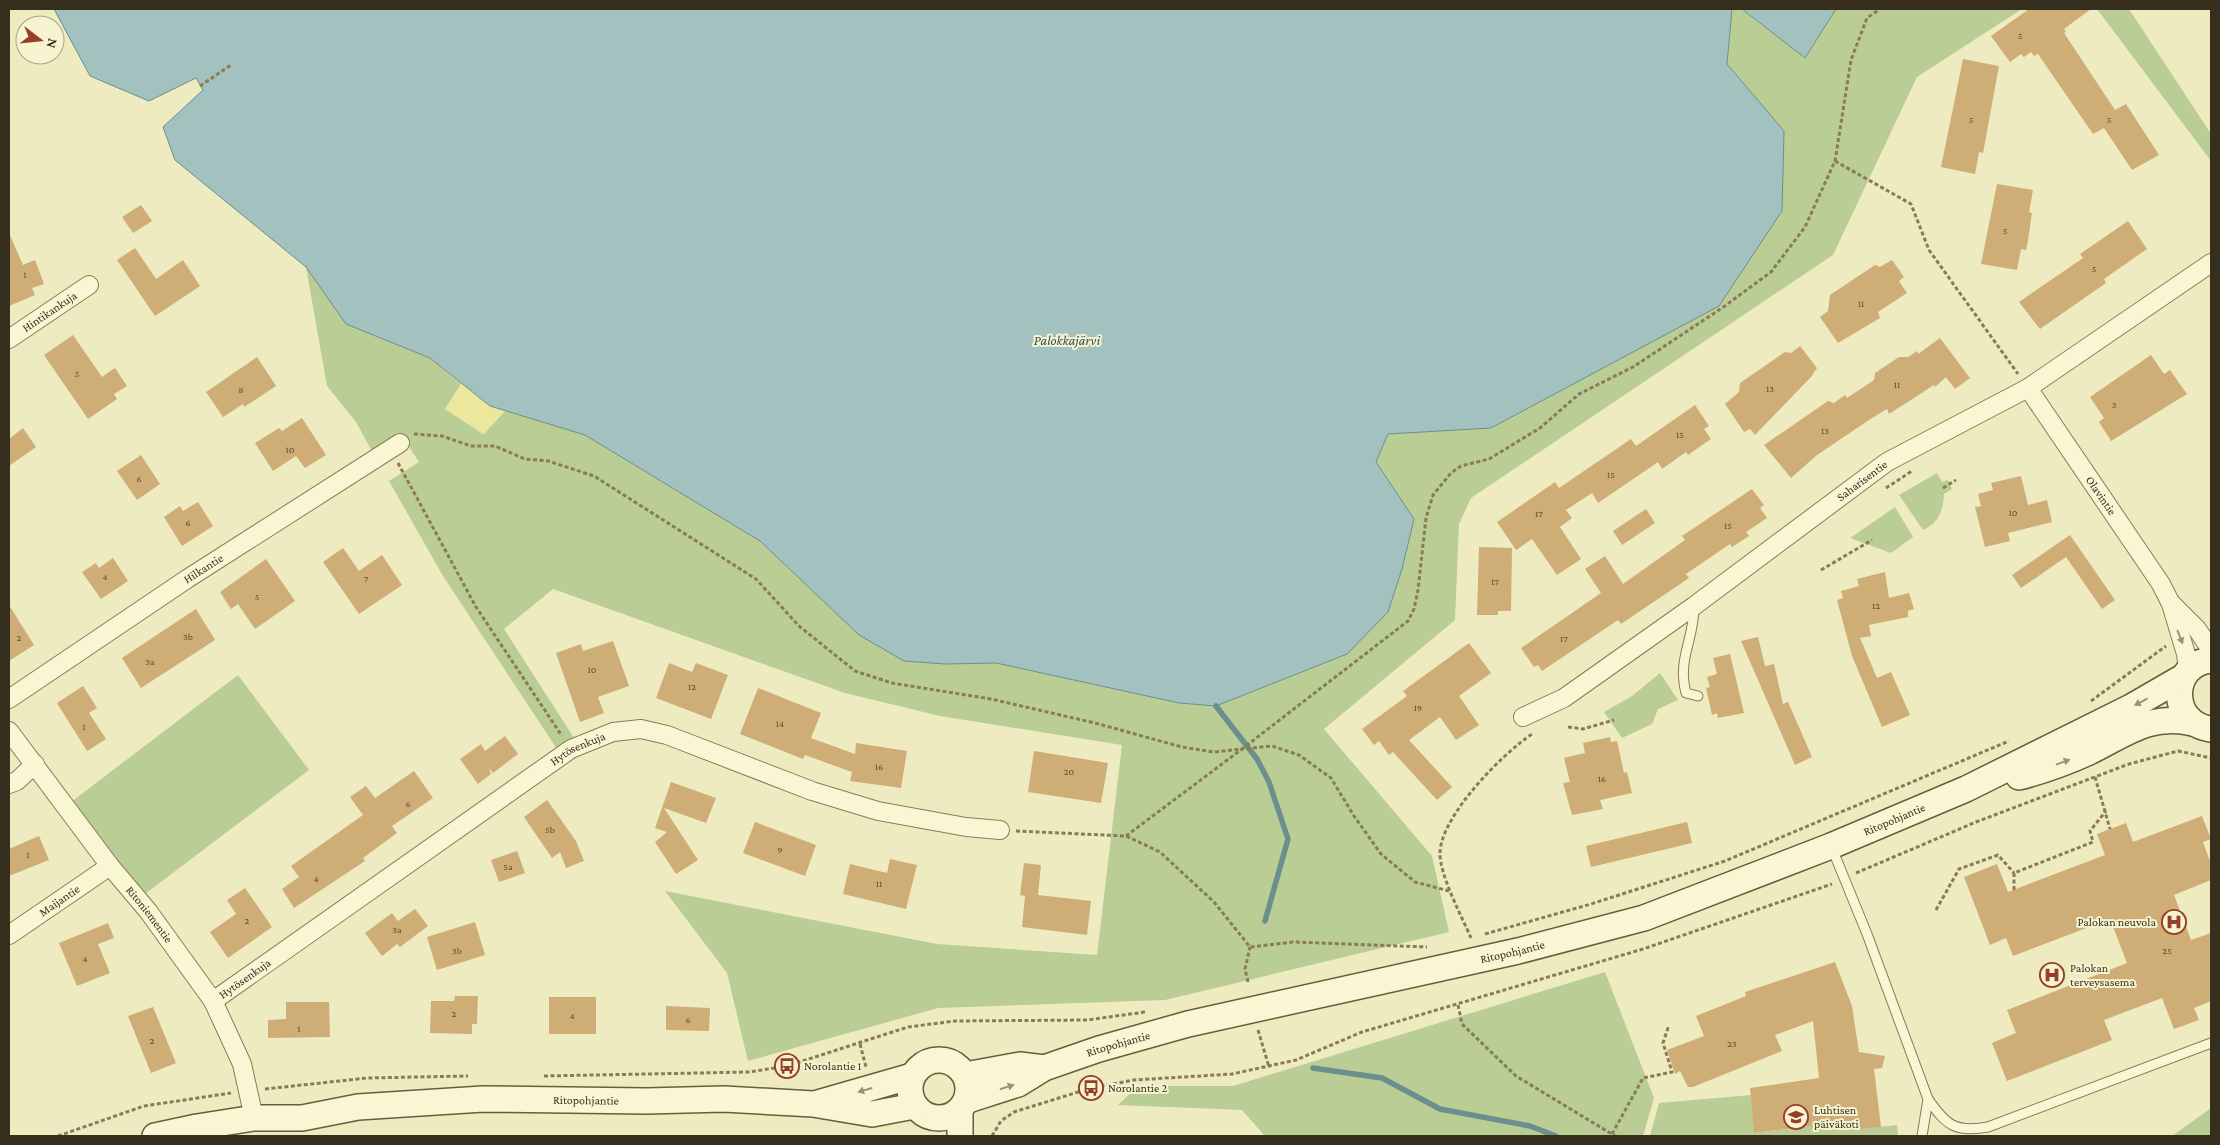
<svg xmlns="http://www.w3.org/2000/svg" width="2220" height="1145" font-family="'Crimson Pro',serif">
<style>
.green{fill:#bacd94}
.sand{fill:#ebe79d}
.water{fill:#a3c1be;stroke:#6a8f8d}
.lines{fill:none;stroke-linecap:round;stroke-linejoin:round}
.stream{stroke:#6a8f8d;stroke-width:5.5}
.building{fill:#cead76}
.lane-casing{stroke:#887c58;stroke-width:11}
.street-casing{stroke:#887c58;stroke-width:20}
.secondary-casing{stroke:#6a5c3b;stroke-width:28}
.path{stroke:#887c58;stroke-width:3;stroke-dasharray:4 2.5;stroke-linecap:butt}
.lane{stroke:#f9f6d4;stroke-width:9}
.street{stroke:#f9f6d4;stroke-width:18}
.secondary{stroke:#f9f6d4;stroke-width:25}
.oneway{fill:#989278}
.labels{text-anchor:middle;dominant-baseline:central;stroke-width:4;stroke-linejoin:round;paint-order:stroke}
.number-label{font-size:10px;fill:#5d4e33}
.street-label{font-size:12px;fill:#372f1d;stroke:#f6f3d0}
.poi-label{font-size:12px;fill:#372f1d;stroke:#f6f3d0;text-anchor:start}
.water-label{font-size:14px;font-style:italic;fill:#2c5158;stroke:#f6f3d0}
</style>
<rect width="100%" height="100%" fill="#efebc1"/>
<g class="green">
<polygon points="1732,9 1742,9 1805,58 1836,9 2022,9 1917,77 1833,255 1471,498 1459,524 1455,620 1324,729 1432,856 1449,932 1165,1000 938,1008 748,1061 727,973 665,891 937,944 1097,955 1122,745 940,716 845,693 553,589 504,629 574,738 557,749 443,576 389,481 419,462 406,442 373,453 356,422 327,386 306,267 346,324 430,358 461,384 445,409 483,434 505,411 585,435 760,541 859,635 945,664 996,663 1179,703 1216,706 1346,654 1388,612 1402,569 1414,519 1376,462 1388,434 1492,428 1784,132 1727,64"/>
<polygon points="2097,9 2129,9 2211,134 2211,161"/>
<path d="M 1937,473 L 1942,482 L 1948,480 L 1952,489 L 1944,494 C 1943,511 1939,523 1923,530 L 1899,495 Z"/>
<polygon points="1895,507 1913,537 1891,553 1850,538"/>
<polygon points="1660,673 1678,700 1658,709 1652,724 1622,738 1604,712 1632,696"/>
<polygon points="238,675 309,770 141,897 71,802"/>
<polygon points="1605,972 1654,1098 1643,1136 1265,1136 1242,1110 1118,1105 1138,1086 1233,1086"/>
<polygon points="1751,1095 1754,1133 1850,1121 1852,1130 1897,1125 1898,1136 1650,1136 1659,1103"/>
<polygon points="2211,1108 2211,1136 2172,1136"/>
</g>
<polygon class="sand" points="461,384 490,406 505,411 484,434 445,409"/>
<g class="water">
<polygon points="54,9 1732,9 1727,64 1784,131 1782,211 1719,306 1491,428 1388,434 1376,462 1414,519 1402,569 1388,612 1347,654 1216,706 1179,703 996,663 945,664 904,661 859,635 760,541 585,435 490,406 430,358 346,324 306,267 175,160 163,127 203,90 196,78 149,101 90,76"/>
<polygon points="1742,9 1836,9 1805,58"/>
</g>
<g class="lines">
<g class="stream">
<polyline points="1216,706 1257,759 1269,782 1288,839 1265,921"/>
<polyline points="1313,1068 1382,1078 1440,1109 1530,1126 1556,1136"/>
</g>
</g>
<g class="building">
<polygon points="2029,9 2091,9 2064,29 2066,32 2064,33 2115,110 2126,104 2159,155 2132,170 2104,128 2093,134 2038,54 2034,56 2031,52 2024,57 2021,54 2010,62 1991,36"/>
<polygon points="1963,59 1999,66 1983,153 1979,152 1975,174 1941,167"/>
<polygon points="1997,184 2033,190 2029,212 2032,213 2028,240 2026,250 2021,249 2017,270 1981,264"/>
<polygon points="141,205 152,221 133,233 122,217"/>
<polygon points="2128,221 2147,249 2104,279 2106,283 2040,329 2019,302 2083,258 2080,254"/>
<polygon points="9,233 23,265 35,260 44,284 32,288 35,295 9,306"/>
<polygon points="135,248 156,279 183,260 200,286 155,316 117,260"/>
<polygon points="1892,260 1904,277 1899,281 1907,293 1878,312 1880,318 1838,343 1820,317 1828,311 1830,295 1875,265 1880,267"/>
<polygon points="73,335 102,377 115,368 127,386 114,394 117,399 88,419 44,355"/>
<polygon points="1940,338 1970,378 1955,389 1946,377 1935,387 1934,385 1889,414 1887,409 1872,418 1817,455 1791,478 1764,445 1828,401 1834,403 1845,395 1847,398 1874,380 1875,373 1899,357 1908,357 1917,351 1918,354"/>
<polygon points="1800,346 1817,368 1811,377 1755,435 1750,429 1744,432 1725,404 1739,392 1740,383 1785,352 1791,353"/>
<polygon points="2151,355 2164,374 2170,370 2187,394 2111,441 2099,422 2104,418 2090,397"/>
<polygon points="257,357 276,386 244,407 243,404 223,417 206,392"/>
<polygon points="1695,405 1709,426 1704,429 1711,439 1688,455 1686,452 1662,469 1658,462 1598,503 1592,493 1566,510 1572,518 1560,527 1581,559 1557,575 1532,539 1516,550 1497,522 1555,482 1559,488 1631,439 1636,446"/>
<polygon points="302,418 326,455 305,468 296,456 273,471 255,443 279,428 282,431"/>
<polygon points="23,428 36,447 9,466 9,439"/>
<polygon points="141,455 160,484 137,500 117,471"/>
<polygon points="2021,476 2028,505 2047,500 2052,522 2008,533 2010,541 1985,547 1975,507 1981,506 1978,494 1993,490 1991,483"/>
<polygon points="1752,489 1764,505 1760,508 1767,518 1746,532 1749,536 1732,547 1730,544 1686,574 1689,578 1621,624 1618,620 1542,671 1538,665 1534,667 1521,648 1601,593 1585,569 1605,556 1623,584 1685,540 1682,536"/>
<polygon points="198,502 213,526 182,546 164,517 180,506 183,511"/>
<polygon points="1646,509 1655,523 1622,545 1613,531"/>
<polygon points="2070,535 2115,600 2102,609 2066,557 2021,588 2012,575"/>
<polygon points="1479,547 1512,548 1511,611 1498,611 1498,615 1477,615"/>
<polygon points="343,548 359,571 382,555 402,585 359,614 323,562"/>
<polygon points="113,558 128,581 101,599 82,572 96,563 99,568"/>
<polygon points="266,559 295,601 255,629 238,604 231,609 220,592"/>
<polygon points="1885,572 1889,598 1909,593 1914,609 1908,611 1908,617 1869,625 1871,636 1860,638 1877,678 1891,672 1910,715 1882,727 1852,656 1837,600 1843,598 1841,591 1859,586 1857,579"/>
<polygon points="9,605 34,645 9,661"/>
<polygon points="196,609 215,640 141,688 122,658"/>
<polygon points="1758,637 1765,666 1774,664 1783,704 1788,702 1812,757 1795,765 1741,641"/>
<polygon points="613,641 629,686 598,697 604,713 580,722 556,653 581,644 583,651"/>
<polygon points="1469,643 1491,673 1459,696 1479,725 1456,740 1440,717 1409,740 1452,787 1437,800 1393,752 1389,755 1379,741 1374,745 1362,729 1407,696 1403,691"/>
<polygon points="1730,654 1744,713 1718,718 1717,713 1712,715 1706,688 1710,687 1707,677 1717,674 1713,658"/>
<polygon points="669,663 692,672 696,663 728,675 711,719 656,698"/>
<polygon points="83,686 97,708 89,713 106,739 87,751 57,703"/>
<polygon points="758,688 821,713 811,738 855,754 856,743 907,751 901,788 850,781 852,772 805,755 803,759 740,734"/>
<polygon points="505,736 518,754 493,773 489,768 491,774 478,784 460,759 481,744 485,751"/>
<polygon points="1610,737 1611,742 1617,741 1624,773 1627,772 1632,793 1600,800 1603,809 1572,815 1563,783 1570,782 1564,758 1585,753 1583,743"/>
<polygon points="1034,751 1108,763 1101,803 1028,792"/>
<polygon points="414,771 433,798 392,826 397,833 363,858 365,861 294,908 282,889 299,877 291,866 363,815 350,797 366,786 375,798"/>
<polygon points="671,782 716,798 706,823 664,808 698,860 676,874 655,842 667,832 655,828"/>
<polygon points="547,800 576,841 584,861 566,868 560,852 552,858 524,817"/>
<polygon points="2202,816 2211,839 2203,842 2211,864 2211,880 2174,895 2191,940 2211,933 2211,1001 2194,1008 2199,1020 2174,1029 2162,998 2104,1020 2112,1040 2007,1081 1992,1043 2016,1033 2007,1010 2127,963 2110,919 2013,956 2006,938 1990,945 1964,877 1997,864 2008,892 2105,855 2097,834 2126,823 2133,842"/>
<polygon points="755,822 816,845 805,876 743,853"/>
<polygon points="1687,822 1692,843 1591,867 1586,846"/>
<polygon points="39,836 49,860 9,876 9,849"/>
<polygon points="517,851 525,873 499,882 491,860"/>
<polygon points="890,859 917,865 906,909 843,894 850,864 887,873"/>
<polygon points="1024,863 1041,865 1038,895 1091,901 1087,935 1022,927 1025,896 1020,895"/>
<polygon points="245,888 272,927 228,958 210,932 236,914 227,900"/>
<polygon points="415,909 428,926 400,947 397,944 382,956 365,933 392,913 398,921"/>
<polygon points="475,922 485,955 437,970 427,937"/>
<polygon points="108,923 114,938 98,944 110,973 77,986 59,943"/>
<polygon points="1835,962 1852,1006 1859,1052 1885,1056 1882,1068 1874,1069 1881,1127 1852,1130 1850,1121 1754,1133 1750,1088 1819,1078 1813,1021 1775,1035 1782,1051 1693,1087 1688,1087 1680,1071 1675,1074 1667,1050 1704,1036 1696,1016 1746,996 1745,992"/>
<polygon points="455,996 478,996 477,1024 472,1024 472,1034 430,1033 431,1001 454,1001"/>
<rect x="549" y="997" width="47" height="37"/>
<polygon points="286,1002 329,1002 330,1037 268,1038 268,1020 286,1019"/>
<polygon points="666,1006 710,1008 709,1031 666,1030"/>
<polygon points="153,1007 176,1063 151,1073 128,1016"/>
</g>
<g class="lines">
<defs>
<g id="lane">
<path d="M 1694,607 C 1694,640 1677,659 1686,693 L 1698,696"/>
<polyline points="1831,846 1867,934 1928,1099 1922,1136"/>
<path d="M 1928,1099 C 1946,1125 1955,1133 1988,1127 L 2211,1043"/>
</g>
<g id="street">
<path id="s1" d="M 9,339 L 89,285"/>
<path id="s2" d="M 2028,388 L 2161,584 L 2171,604 L 2186,654 L 2188,670"/>
<polyline points="2172,604 2197,629 2211,650"/>
<path id="s3" d="M 9,699 L 187,579 L 400,443"/>
<path id="s4" d="M 1523,717 L 1564,698 L 1694,606 L 1887,462 L 2028,388 L 2211,263"/>
<path id="s5" d="M 9,731 L 110,866 L 148,911 L 213,1001 L 242,1064 L 254,1118"/>
<polyline points="9,784 17,781 35,764"/>
<path id="s6" d="M 9,935 L 110,866"/>
<path id="s7" d="M 213,1001 L 571,749 L 613,732 L 641,729 L 667,735 L 812,791 L 878,811 L 966,827 L 1000,830"/>
</g>
<g id="secondary">
<path d="M 2211,660 C 2169,664 2169,724 2211,729"/>
<path d="M 2019,777 C 2042,771 2067,762 2089,752 C 2126,734 2150,713 2193,723"/>
<circle cx="939" cy="1089" r="29"/>
<polyline points="965,1075 1020,1065 1044,1068"/>
<path id="s8" d="M 968,1100 L 1018,1084 L 1044,1068 L 1099,1049 L 1188,1024 L 1518,951 L 1644,918 L 1831,846 L 1966,789 L 2131,707 L 2183,677"/>
<polyline points="818,1103 912,1076"/>
<polyline points="960,1110 960,1136"/>
<path id="s9" d="M 155,1136 L 197,1127 L 254,1118 L 302,1118 L 358,1107 L 483,1099 L 647,1101 L 724,1099 L 813,1104 L 872,1114 L 914,1106"/>
</g>
</defs>
<use href="#lane" class="lane-casing"/>
<use href="#street" class="street-casing"/>
<use href="#secondary" class="secondary-casing"/>
<g class="path">
<polyline points="200,86 231,65"/>
<polyline points="1835,161 1911,204 1929,250 2018,374"/>
<polyline points="414,434 442,436 471,446 495,446 525,459 548,461 594,476 756,579 799,626 855,671 892,683 991,699 1095,723 1182,747 1214,752 1242,749 1408,621 1414,609 1418,590 1426,518 1433,495 1451,473 1461,466 1489,459 1540,428 1579,394 1633,367 1722,308 1771,272 1805,227 1835,161 1851,60 1867,18 1880,9"/>
<polyline points="398,463 476,607 562,736"/>
<polyline points="1886,488 1912,471"/>
<polyline points="1943,488 1956,480"/>
<polyline points="1821,570 1872,540"/>
<polyline points="2091,701 2166,646"/>
<polyline points="1568,727 1583,729 1614,720"/>
<polyline points="2095,777 2110,829"/>
<polyline points="1016,831 1126,836 1160,852 1214,902 1250,947 1293,942 1427,947"/>
<polyline points="1126,836 1242,749 1272,746 1299,755 1331,778 1354,816 1381,854 1415,882 1449,891"/>
<polyline points="1856,873 1976,822 2129,764 2178,751 2211,758"/>
<polyline points="2014,890 2014,873 2093,842 2090,831 2106,811"/>
<polyline points="1936,910 1959,869 1998,855 2014,873"/>
<polyline points="1485,934 1591,904 1725,861 2009,741"/>
<path d="M 1471,938 C 1462,917 1439,874 1440,852 C 1442,815 1502,754 1532,734"/>
<polyline points="1248,982 1245,969 1250,947"/>
<polyline points="1458,1005 1462,1024 1516,1076 1615,1136"/>
<polyline points="1258,1030 1269,1067"/>
<polyline points="860,1044 866,1067"/>
<polyline points="544,1076 749,1072 787,1066 908,1027 955,1021 1087,1020 1145,1012"/>
<polyline points="265,1089 367,1078 468,1076"/>
<polyline points="1612,1134 1643,1078 1672,1072 1663,1043 1669,1025"/>
<polyline points="58,1136 144,1106 231,1093"/>
<polyline points="992,1136 1001,1121 1014,1112 1091,1088 1134,1080 1232,1074 1296,1060 1362,1032 1643,949 1832,884"/>
</g>
<use href="#lane" class="lane"/>
<use href="#street" class="street"/>
<use href="#secondary" class="secondary"/>
</g>
<defs><path id="oneway-solid" d="M-6-.8H1V-3.2L6.5 0L1 3.2V.8H-6Z" transform="scale(1.25)"/></defs>
<g class="oneway">
<use href="#oneway-solid" transform="translate(2180 637) rotate(69)"/>
<use href="#oneway-solid" transform="translate(2141 702) rotate(152)"/>
<use href="#oneway-solid" transform="translate(2063 762) rotate(-20)"/>
<use href="#oneway-solid" transform="translate(1007 1087) rotate(-18)"/>
<use href="#oneway-solid" transform="translate(865 1090) rotate(164)"/>
</g>
<defs>
<symbol id="hospital-ring" viewBox="-11 -11 22 22"><circle r="9.5" fill="#f6f3d0" stroke="#983e27" stroke-width="1.5"/><path d="M-5-5h3v3.5h4V-5h3V5h-3V1.5h-4V5h-3Z" fill="#983e27"/></symbol>
<symbol id="bus-ring" viewBox="-11 -11 22 22"><circle r="9.5" fill="#f6f3d0" stroke="#983e27" stroke-width="1.5"/><path d="M-5-6H5V4H4V6H2V4H-2V6H-4V4H-5ZM-3.5-4V0h7V-4ZM-3.5 1.2v1.5H-2V1.2ZM2 1.2v1.5H3.5V1.2Z" fill="#983e27"/></symbol>
<symbol id="school-ring" viewBox="-11 -11 22 22"><circle r="9.5" fill="#f6f3d0" stroke="#983e27" stroke-width="1.5"/><path d="M0-5L7-2L0 1L-7-2ZM-4 1L0 2.5L4 1V4Q0 6-4 4Z" fill="#983e27"/></symbol>
</defs>
<g fill-rule="evenodd">
<use href="#hospital-ring" x="2160" y="908" width="28" height="28"/>
<use href="#hospital-ring" x="2038" y="961" width="28" height="28"/>
<use href="#bus-ring" x="773" y="1052" width="28" height="28"/>
<use href="#bus-ring" x="1077" y="1074" width="28" height="28"/>
<use href="#school-ring" x="1782" y="1103" width="28" height="28"/>
</g>
<g class="labels">
<g class="number-label">
<text x="2020" y="35">5</text>
<text x="1971" y="119">5</text>
<text x="2109" y="119">5</text>
<text x="2005" y="230">5</text>
<text x="2094" y="268">5</text>
<text x="25" y="274">1</text>
<text x="1861" y="303">11</text>
<text x="77" y="373">5</text>
<text x="1897" y="384">11</text>
<text x="1770" y="388">13</text>
<text x="241" y="389">8</text>
<text x="2114" y="404">3</text>
<text x="1825" y="430">13</text>
<text x="1680" y="434">15</text>
<text x="290" y="449">10</text>
<text x="1611" y="474">15</text>
<text x="139" y="478">6</text>
<text x="2013" y="512">10</text>
<text x="1539" y="513">17</text>
<text x="188" y="522">6</text>
<text x="1728" y="525">15</text>
<text x="105" y="576">4</text>
<text x="366" y="578">7</text>
<text x="1495" y="581">17</text>
<text x="257" y="596">5</text>
<text x="1876" y="605">12</text>
<text x="188" y="636">3b</text>
<text x="19" y="637">2</text>
<text x="1564" y="638">17</text>
<text x="150" y="661">3a</text>
<text x="592" y="669">10</text>
<text x="692" y="686">12</text>
<text x="1418" y="707">19</text>
<text x="780" y="723">14</text>
<text x="84" y="726">1</text>
<text x="879" y="766">16</text>
<text x="1069" y="771">20</text>
<text x="1602" y="778">16</text>
<text x="408" y="803">6</text>
<text x="550" y="829">5b</text>
<text x="780" y="849">9</text>
<text x="28" y="854">1</text>
<text x="508" y="866">5a</text>
<text x="316" y="878">4</text>
<text x="879" y="883">11</text>
<text x="247" y="920">2</text>
<text x="397" y="929">3a</text>
<text x="457" y="950">3b</text>
<text x="2167" y="950">25</text>
<text x="85" y="958">4</text>
<text x="454" y="1013">2</text>
<text x="572" y="1015">4</text>
<text x="688" y="1019">6</text>
<text x="299" y="1028">1</text>
<text x="152" y="1040">2</text>
<text x="1732" y="1043">23</text>
</g>
<g class="street-label">
<text stroke="none"><textPath href="#s1" startOffset="49">Hintikankuja</textPath></text>
<text stroke="none"><textPath href="#s4" startOffset="414">Saharisentie</textPath></text>
<text stroke="none"><textPath href="#s2" startOffset="130">Olavintie</textPath></text>
<text stroke="none"><textPath href="#s3" startOffset="234">Hilkantie</textPath></text>
<text stroke="none"><textPath href="#s7" startOffset="444">Hytösenkuja</textPath></text>
<text stroke="none"><textPath href="#s8" startOffset="971">Ritopohjantie</textPath></text>
<text stroke="none"><textPath href="#s6" startOffset="61">Maijantie</textPath></text>
<text stroke="none"><textPath href="#s5" startOffset="231">Ritoniementie</textPath></text>
<text stroke="none"><textPath href="#s8" startOffset="566">Ritopohjantie</textPath></text>
<text stroke="none"><textPath href="#s7" startOffset="39">Hytösenkuja</textPath></text>
<text stroke="none"><textPath href="#s8" startOffset="161">Ritopohjantie</textPath></text>
<text stroke="none"><textPath href="#s9" startOffset="434">Ritopohjantie</textPath></text>
</g>
<g class="poi-label">
<text x="2156" y="922" text-anchor="end">Palokan neuvola</text>
<text x="2070" y="968">Palokan<tspan x="2070" dy="14">terveysasema</tspan></text>
<text x="804" y="1066">Norolantie 1</text>
<text x="1108" y="1088">Norolantie 2</text>
<text x="1814" y="1110">Luhtisen<tspan x="1814" dy="14">päiväkoti</tspan></text>
</g>
<g class="water-label">
<text x="1067" y="340">Palokkajärvi</text>
</g>
</g>
<rect width="2220" height="1145" fill="none" stroke="#372f1d" stroke-width="20"/>
<g transform="translate(40 40) rotate(106)"><circle r="24" fill="#f6f3d0" stroke="#aaa588"/>
<path d="M0-4L9 19L0 12L-9 19Z" fill="#983e27"/>
<text y="-8" font-size="14" font-weight="bold" text-anchor="middle" fill="#372f1d">N</text>
</g>
</svg>
